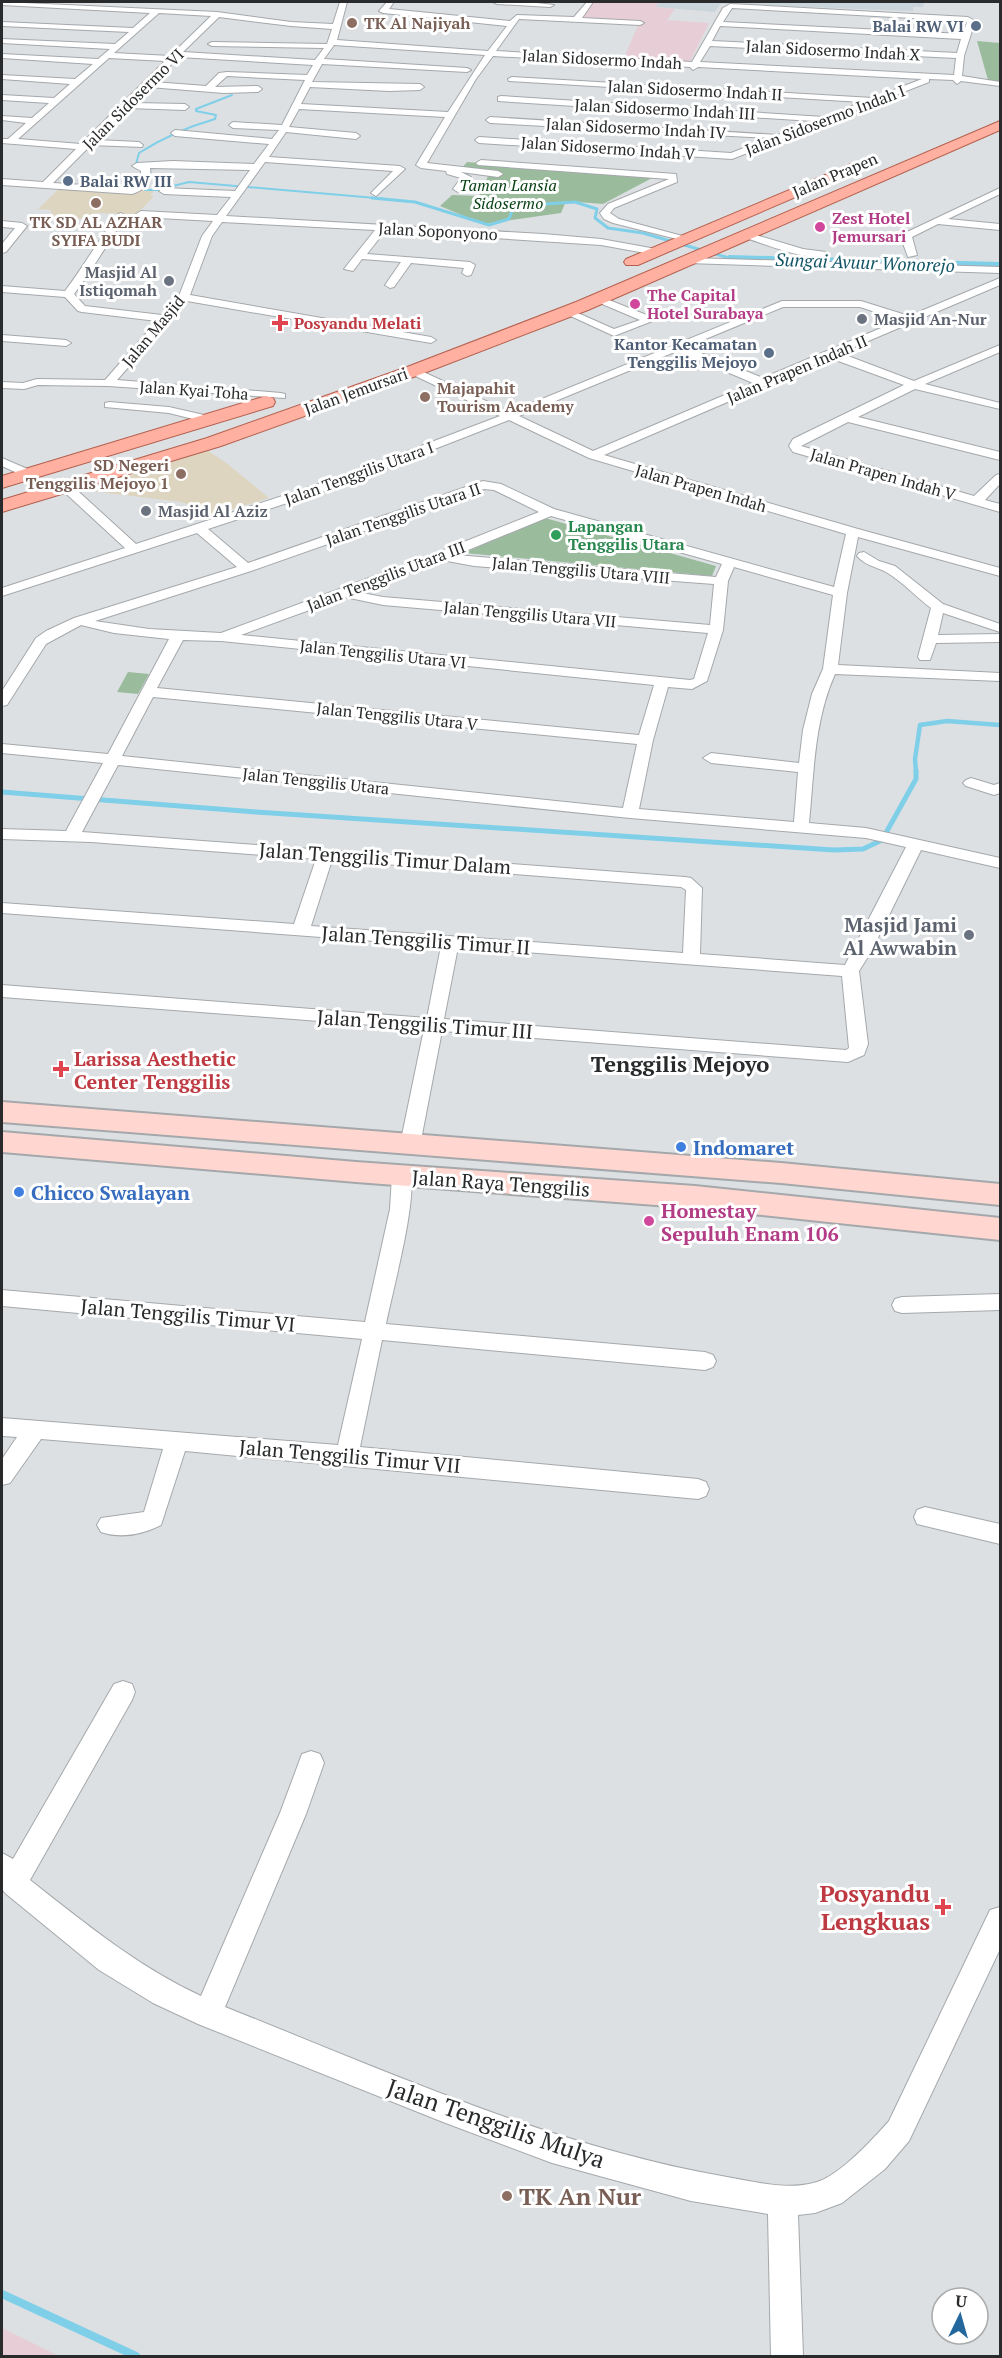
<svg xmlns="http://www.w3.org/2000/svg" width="1002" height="2358" font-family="'PT Serif',serif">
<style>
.built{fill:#cad4db}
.industrial{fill:#e7ced6}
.education{fill:#ded5c0}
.green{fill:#9abc9c}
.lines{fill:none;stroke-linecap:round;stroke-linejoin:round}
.stream-far4{stroke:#80cfe8;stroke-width:2}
.stream-far3{stroke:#80cfe8;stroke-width:3}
.stream-far2{stroke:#80cfe8;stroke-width:4.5}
.stream-far1{stroke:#80cfe8;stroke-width:5}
.stream{stroke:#80cfe8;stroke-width:8}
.canal{fill:#80cfe8;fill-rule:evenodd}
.street-casing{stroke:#a5a8ab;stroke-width:2}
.secondary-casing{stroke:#a5a8ab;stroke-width:4}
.primary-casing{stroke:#b45f4e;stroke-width:2}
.street{fill:#fff;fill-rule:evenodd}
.secondary{fill:#ffd7d0;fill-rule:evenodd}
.primary{fill:#ffb0a0;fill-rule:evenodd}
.education-dot{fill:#8d6e63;stroke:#fff;stroke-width:2}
.service-dot{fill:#5c6f8a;stroke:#fff;stroke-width:2}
.hotel-dot{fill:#d1479c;stroke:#fff;stroke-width:2}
.worship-dot{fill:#6b7280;stroke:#fff;stroke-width:2}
.health-dot{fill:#e0444e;stroke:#fff;stroke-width:2}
.leisure-dot{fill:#2e9e5b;stroke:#fff;stroke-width:2}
.shop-dot{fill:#3f7fe0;stroke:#fff;stroke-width:2}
.labels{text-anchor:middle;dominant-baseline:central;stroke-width:6;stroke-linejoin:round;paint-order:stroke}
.far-education-label{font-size:16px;font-weight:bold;fill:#785e54;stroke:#fff;text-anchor:start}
.far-service-label{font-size:16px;font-weight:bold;fill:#4e5e75;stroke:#fff;text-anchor:end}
.far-street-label{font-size:16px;fill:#282a2b;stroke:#fff}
.far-park-label{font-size:16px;font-style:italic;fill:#094215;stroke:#fff}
.far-hotel-label{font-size:16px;font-weight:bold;fill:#b23c85;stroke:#fff;text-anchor:start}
.far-worship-label{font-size:16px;font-weight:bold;fill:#5b616d;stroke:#fff;text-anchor:start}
.far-health-label{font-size:16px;font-weight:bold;fill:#be3a42;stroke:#fff;text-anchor:start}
.far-leisure-label{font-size:16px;font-weight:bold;fill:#27864d;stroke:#fff;text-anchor:start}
.far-water-label{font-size:18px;font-style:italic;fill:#105465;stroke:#fff}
.street-label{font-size:20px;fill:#282a2b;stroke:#fff}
.worship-label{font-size:20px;font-weight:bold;fill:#5b616d;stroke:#fff;text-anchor:end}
.health-label{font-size:20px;font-weight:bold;fill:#be3a42;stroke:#fff;text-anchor:start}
.shop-label{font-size:20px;font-weight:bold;fill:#366cbe;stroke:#fff;text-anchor:start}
.hotel-label{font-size:20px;font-weight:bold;fill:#b23c85;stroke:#fff;text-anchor:start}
.quarter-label{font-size:22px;font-weight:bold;fill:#282a2b;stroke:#fff}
.near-health-label{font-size:24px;font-weight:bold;fill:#be3a42;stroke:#fff;text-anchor:end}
.near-street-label{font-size:24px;fill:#282a2b;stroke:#fff}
.near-education-label{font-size:24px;font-weight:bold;fill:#785e54;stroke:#fff;text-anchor:start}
</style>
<rect width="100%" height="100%" fill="#dce0e3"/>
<polygon class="built" points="659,2 924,2 923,7 913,7 913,11 732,4 720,4 715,12 655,7"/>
<g class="industrial">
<polygon points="591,2 659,2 655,7 675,9 667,20 709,23 690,62 624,58 639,23 577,19"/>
<polygon points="2,2328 59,2356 2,2356"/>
</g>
<g class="education">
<polygon points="61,187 154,191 150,196 154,196 137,214 93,213 89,219 52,218 51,210 38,209"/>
<polygon points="204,448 225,462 269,498 208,517 192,505 181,502 91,491 85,486"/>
</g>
<g class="green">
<polygon points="977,41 1000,43 1000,82 988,80"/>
<polygon points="467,162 654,177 603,204 566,201 561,213 483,224 440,206 452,195 479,196 488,176 461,169"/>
<polygon points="545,518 716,566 712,576 464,553"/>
<polygon points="128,672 149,674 138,694 117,692"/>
</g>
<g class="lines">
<path class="stream-far4" d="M 232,95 L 196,109 L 196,111 L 216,115 L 215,119 C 187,127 164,137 139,153 L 136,164 L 148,167 L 151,174 L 145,190 L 157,190 L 189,182 L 387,199"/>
<polyline class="stream-far3" points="372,198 415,202 489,225 509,219 514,206 575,202 597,209 595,218 608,228 643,233 729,258"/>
<polyline class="stream-far2" points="916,772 915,759 920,725 947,721 1000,725"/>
<polyline class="stream-far1" points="2,792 256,812 834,850 863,849 882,840 916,779 916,771"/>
<polyline class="stream" points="2,2294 136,2356"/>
<polygon class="canal" points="729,255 1000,262 1000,268 725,260 724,258"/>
<defs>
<g id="street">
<path d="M 2,2 L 217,12 L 291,22 L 333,24 L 340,2 L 347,2 L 337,40 L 488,51 L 507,26 L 383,13 L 379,11 L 387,2 L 394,2 L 389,9 L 510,21 L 517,15 L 574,17 L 587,2 L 593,2 L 582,18 L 640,21 L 644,23 L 640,25 L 519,19 L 496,51 L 692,62 L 723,8 L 730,4 L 968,17 L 975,21 L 964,56 L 962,76 L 1000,82 L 1000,86 L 961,81 L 957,84 L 953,80 L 929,79 L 929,82 L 732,159 L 479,143 L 475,140 L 479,137 L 731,153 L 769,138 L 490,123 L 486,120 L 490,117 L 778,135 L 813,121 L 498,101 L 498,97 L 501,96 L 824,117 L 862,102 L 509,81 L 508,79 L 512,77 L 873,98 L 922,79 L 698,67 L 693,70 L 690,67 L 493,56 L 476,79 L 427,163 L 498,171 L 503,174 L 498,177 L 461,172 L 471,177 L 461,191 L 458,192 L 453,189 L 461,178 L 447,174 L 446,171 L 421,168 L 416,165 L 445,117 L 299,109 L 289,127 L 356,133 L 360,136 L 356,139 L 286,132 L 269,157 L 400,166 L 405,169 L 376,196 L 371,193 L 393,171 L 265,162 L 226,216 L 543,234 L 601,239 L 656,249 L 661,252 L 656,255 L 601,245 L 385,231 L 367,254 L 470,262 L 475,265 L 471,275 L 467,276 L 462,273 L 464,268 L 411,263 L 394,287 L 390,288 L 385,285 L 401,262 L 362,259 L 353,271 L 344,269 L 375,230 L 222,222 L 212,236 L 190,295 L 431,337 L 436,340 L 431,343 L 187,301 L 117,380 L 281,393 L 285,394 L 285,398 L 108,386 L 38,385 L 24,389 L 2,388 L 2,382 L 23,383 L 37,379 L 105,380 L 157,321 L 82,312 L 78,311 L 65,297 L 2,292 L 2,286 L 65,291 C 84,266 99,239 118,214 L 121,213 L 126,216 C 108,242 93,269 74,294 L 85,306 L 162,315 L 179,296 L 202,236 L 213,221 L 141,217 L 136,214 L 141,211 L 217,215 L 231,197 L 164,194 L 159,191 L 164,188 L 235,191 L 250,170 L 150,168 C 152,182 145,190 132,194 L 2,185 L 2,179 L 43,182 L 76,149 L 2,143 L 2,139 L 8,139 L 26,123 L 2,120 L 2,116 L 32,118 L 49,103 L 2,100 L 2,95 L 54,98 L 70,84 L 2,79 L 2,75 L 75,79 L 93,64 L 2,58 L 2,54 L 98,59 L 110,49 L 2,43 L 2,39 L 115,44 L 129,32 L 2,26 L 2,22 L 133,28 L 150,13 L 2,5 ZM 732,8 L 966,21 L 967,22 L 963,34 L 723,22 ZM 159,13 L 211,16 L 170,56 L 114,53 ZM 219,17 L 291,26 L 332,29 L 327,44 L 212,42 L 208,44 L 212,46 L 324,48 L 315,60 L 183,52 ZM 720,26 L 961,39 L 957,53 L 712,41 ZM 334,45 L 485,55 L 448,112 L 301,104 L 310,87 L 389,91 L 420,90 L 424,87 L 420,84 L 312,82 L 322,64 L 467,72 L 471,70 L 467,68 L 324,59 ZM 710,46 L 956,58 L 954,75 L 700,62 ZM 179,57 L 313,65 L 307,75 L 227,72 L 219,73 L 206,86 L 153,82 ZM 109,58 L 165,61 L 81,144 L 18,139 ZM 227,76 L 305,80 L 282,125 L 233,122 L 229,125 L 233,128 L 279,130 L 272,139 L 175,130 L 171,133 L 175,136 L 269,144 L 254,164 L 173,161 L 137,163 L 132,166 L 141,171 L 141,180 L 131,188 L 53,183 L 91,145 L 142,147 L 143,145 L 139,142 L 96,140 L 128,108 L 185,110 L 189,107 L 185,104 L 133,103 L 149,87 L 224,93 L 258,92 L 262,89 L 258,86 L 215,87 Z"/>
<polygon points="493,2 528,2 554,5 550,7 497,4"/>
<polygon points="481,160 676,174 677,182 614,208 610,213 619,219 690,238 685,241 613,223 604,219 600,213 608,204 669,179 478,165 476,163"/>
<polygon points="1000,188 1000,194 948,219 1000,224 1000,230 938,224 912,237 917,255 908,257 901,238 905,233"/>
<polygon points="2,221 22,223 27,226 6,252 2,253 2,244 15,228 2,227"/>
<path d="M 749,233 L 803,249 L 826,252 L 827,254 C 813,264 762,243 746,238 L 744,236 Z"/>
<polygon points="691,258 1000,267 1000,273 687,263 686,261"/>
<path d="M 1000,278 L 1000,285 L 840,353 L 914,381 L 1000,345 L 1000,352 L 925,384 L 1000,403 L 1000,409 L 915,389 L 858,417 L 1000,452 L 1000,460 L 848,422 L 801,446 L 974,496 L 996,475 L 1000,474 L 1000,484 L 985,500 L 1000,504 L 1000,512 L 793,452 L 789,446 L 793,439 L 904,385 L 830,358 L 604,455 L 858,529 L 1000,568 L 1000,576 L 858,537 L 847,593 L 838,665 L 1000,673 L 1000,681 L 835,674 C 814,721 814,772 809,823 L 866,828 L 1000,858 L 1000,868 L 921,850 L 871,952 L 859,971 L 868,1044 L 864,1055 L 848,1062 L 442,1031 L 420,1145 L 417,1150 L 410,1152 L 403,1150 L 400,1145 L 424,1029 L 2,997 L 2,985 L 427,1018 L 441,946 L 2,913 L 2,903 L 294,924 L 316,859 L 91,842 L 2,839 L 2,829 L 66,831 L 103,763 L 2,753 L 2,744 L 108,754 L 169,639 L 114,633 L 81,625 L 46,644 L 7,705 L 2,706 L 2,691 L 36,638 L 46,631 L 74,618 L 237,567 L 197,533 L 2,596 L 2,588 L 125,548 L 61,489 L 59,486 L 61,483 L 69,483 L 136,544 L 334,479 L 500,416 L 409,373 L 409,369 L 417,369 L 510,412 L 782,301 L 861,301 L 909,316 ZM 783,307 L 860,307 L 900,320 L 763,378 L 686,347 ZM 677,351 L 753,383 L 593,451 L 519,416 ZM 509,420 L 589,458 L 846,534 L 834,587 L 554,509 L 501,484 L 483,481 L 248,563 L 208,529 L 342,485 ZM 484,489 L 494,490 L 539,512 L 436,553 L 221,633 L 149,629 L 95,621 L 251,571 ZM 551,516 L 722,564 L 716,577 L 456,555 ZM 442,560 L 474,566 L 714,584 L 710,625 L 383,597 L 357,592 ZM 734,567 L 833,595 L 823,669 L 812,694 L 803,730 L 799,763 L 711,753 L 703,758 L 711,763 L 798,772 L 794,822 L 639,809 L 653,740 L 668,687 L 692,689 L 707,681 L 723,630 L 728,581 ZM 345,597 L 383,605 L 708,633 L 694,679 L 690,680 L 241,635 ZM 183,640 L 221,641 L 654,685 L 639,735 L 157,688 ZM 153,697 L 637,744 L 623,808 L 122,756 ZM 118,765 L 630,818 L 866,838 L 906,847 L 845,965 L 700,954 L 702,888 L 691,878 L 685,877 L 82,832 ZM 332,860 L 681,887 L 686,890 L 683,953 L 311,926 ZM 458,947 L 842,976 L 849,1048 L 846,1050 L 444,1019 Z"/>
<polygon points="599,296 654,318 655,320 614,336 562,312 563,310 571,310 614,329 640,320 595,301 595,297"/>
<polygon points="2,335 66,340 71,343 66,346 2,341"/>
<polygon points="109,402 169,407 213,417 215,419 209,423 169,413 105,407 105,403"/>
<polygon points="2,458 32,471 34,474 28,478 2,466"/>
<path d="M 864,552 L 879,561 L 895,566 L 943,604 L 1000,624 L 1000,632 L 943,613 L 938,635 L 1000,634 L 1000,642 L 936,643 L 930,660 L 920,660 L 918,657 L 931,608 C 916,597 902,581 886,572 C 875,566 866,566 857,556 L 859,553 Z"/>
<polygon points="971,778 994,785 1000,783 1000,793 994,795 966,786 963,783 966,780"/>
<path d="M 402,1169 L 409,1171 C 420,1191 391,1297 386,1324 L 705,1352 L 713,1355 L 716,1361 L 713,1367 L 705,1370 L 382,1340 L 360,1447 L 698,1479 L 706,1482 L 709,1489 L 706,1496 L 698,1499 L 185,1451 L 161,1525 C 143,1534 121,1539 101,1532 L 97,1525 L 101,1518 L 144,1512 L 163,1449 L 41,1439 L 10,1483 L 2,1485 L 2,1459 L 17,1437 L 2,1436 L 2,1418 L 338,1445 L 362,1339 L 2,1306 L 2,1290 L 365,1322 L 390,1209 L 392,1176 L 395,1171 Z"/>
<polygon points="1000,1294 1000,1310 902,1313 895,1311 892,1305 895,1299 902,1297"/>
<polygon points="925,1507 1000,1524 1000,1544 917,1524 914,1517 917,1510"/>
<path d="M 123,1681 L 132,1684 L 135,1692 L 132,1700 L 30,1880 C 86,1924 137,1966 201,1996 L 280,1813 L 302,1754 L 311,1751 L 320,1754 L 324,1763 L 306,1814 L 225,2007 C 389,2072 553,2147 727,2177 C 757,2182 787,2191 817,2182 C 839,2176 874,2138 889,2121 L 990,1910 L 1000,1907 L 1000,1949 L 909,2141 L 885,2169 L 842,2203 L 815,2213 L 798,2215 L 803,2356 L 771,2356 L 768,2214 L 691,2201 L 552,2163 L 443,2122 L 198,2024 L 153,2003 L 99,1970 L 5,1893 L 2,1889 L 2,1853 L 13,1859 L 114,1684 Z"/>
</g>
<g id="secondary">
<polygon points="2,1102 781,1163 1000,1184 1000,1205 781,1183 2,1122"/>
<polygon points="2,1132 356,1162 695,1186 1000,1218 1000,1240 695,1208 356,1182 2,1152"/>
</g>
<g id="primary">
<polygon points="1000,121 1000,130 588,310 419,375 221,446 2,512 2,500 207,438 407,367 576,302"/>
<polygon points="851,164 858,168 856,171 638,265 626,265 624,262 626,259"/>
<polygon points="266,396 273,398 275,402 273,406 2,488 2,476"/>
</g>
</defs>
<use href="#street" class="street-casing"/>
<use href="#secondary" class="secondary-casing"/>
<use href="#primary" class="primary-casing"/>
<use href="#street" class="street"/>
<use href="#secondary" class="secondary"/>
<use href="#primary" class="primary"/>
</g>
<g class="education-dot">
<circle cx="352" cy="23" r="6"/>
<circle cx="96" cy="203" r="6"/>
<circle cx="425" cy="397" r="6"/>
<circle cx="181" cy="474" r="6"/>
<circle cx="507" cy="2196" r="6"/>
</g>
<g class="service-dot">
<circle cx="976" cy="26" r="6"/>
<circle cx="68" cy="181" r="6"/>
<circle cx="769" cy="353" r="6"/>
</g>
<g class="hotel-dot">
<circle cx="820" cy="227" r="6"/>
<circle cx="635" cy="304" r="6"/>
<circle cx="649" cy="1221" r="6"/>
</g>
<g class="worship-dot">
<circle cx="169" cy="281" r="6"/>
<circle cx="862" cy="319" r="6"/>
<circle cx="146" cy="511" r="6"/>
<circle cx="969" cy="935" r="6"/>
</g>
<g class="health-dot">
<path d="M277 314h6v6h6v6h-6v6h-6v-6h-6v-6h6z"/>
<path d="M58 1060h6v6h6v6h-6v6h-6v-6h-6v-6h6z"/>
<path d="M940 1898h6v6h6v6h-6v6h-6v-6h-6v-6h6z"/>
</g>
<circle class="leisure-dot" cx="556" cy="535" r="6"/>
<g class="shop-dot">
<circle cx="681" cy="1147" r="6"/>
<circle cx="19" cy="1192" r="6"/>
</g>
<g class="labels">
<g class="far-education-label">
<text x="364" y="23">TK Al Najiyah</text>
<text x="96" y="222" text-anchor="middle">TK SD AL AZHAR<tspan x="96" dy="18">SYIFA BUDI</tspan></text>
<text x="437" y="388">Majapahit<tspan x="437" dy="18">Tourism Academy</tspan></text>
<text x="169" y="465" text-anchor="end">SD Negeri<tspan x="169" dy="18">Tenggilis Mejoyo 1</tspan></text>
</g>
<g class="far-service-label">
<text x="964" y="26">Balai RW VI</text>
<text x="80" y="181" text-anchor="start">Balai RW III</text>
<text x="757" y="344">Kantor Kecamatan<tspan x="757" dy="18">Tenggilis Mejoyo</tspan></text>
</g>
<g class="far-street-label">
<text transform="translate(833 50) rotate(3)">Jalan Sidosermo Indah X</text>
<text transform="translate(602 59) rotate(3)">Jalan Sidosermo Indah</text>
<text transform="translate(695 90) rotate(3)">Jalan Sidosermo Indah II</text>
<text transform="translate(133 99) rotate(-45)">Jalan Sidosermo VI</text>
<text transform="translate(665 109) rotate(3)">Jalan Sidosermo Indah III</text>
<text transform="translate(825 120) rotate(-21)">Jalan Sidosermo Indah I</text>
<text transform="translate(636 128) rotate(3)">Jalan Sidosermo Indah IV</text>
<text transform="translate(608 148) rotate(4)">Jalan Sidosermo Indah V</text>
<text transform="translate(835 175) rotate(-23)">Jalan Prapen</text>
<text transform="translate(438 231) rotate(3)">Jalan Soponyono</text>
<text transform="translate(153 331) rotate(-50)">Jalan Masjid</text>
<text transform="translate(797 369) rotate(-23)">Jalan Prapen Indah II</text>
<text transform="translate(194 390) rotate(4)">Jalan Kyai Toha</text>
<text transform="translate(356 391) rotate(-20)">Jalan Jemursari</text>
<text transform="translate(359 473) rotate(-20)">Jalan Tenggilis Utara I</text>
<text transform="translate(883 474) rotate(16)">Jalan Prapen Indah V</text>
<text transform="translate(701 488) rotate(16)">Jalan Prapen Indah</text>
<text transform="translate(403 514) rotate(-19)">Jalan Tenggilis Utara II</text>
<text transform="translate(581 570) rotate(5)">Jalan Tenggilis Utara VIII</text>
<text transform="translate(386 576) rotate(-21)">Jalan Tenggilis Utara III</text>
<text transform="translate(530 614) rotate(5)">Jalan Tenggilis Utara VII</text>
<text transform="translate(383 654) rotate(6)">Jalan Tenggilis Utara VI</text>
<text transform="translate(397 716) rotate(6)">Jalan Tenggilis Utara V</text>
<text transform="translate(316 781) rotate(6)">Jalan Tenggilis Utara</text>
</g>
<g class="far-park-label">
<text x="508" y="185">Taman Lansia<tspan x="508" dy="18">Sidosermo</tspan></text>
</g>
<g class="far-hotel-label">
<text x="832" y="218">Zest Hotel<tspan x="832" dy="18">Jemursari</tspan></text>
<text x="647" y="295">The Capital<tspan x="647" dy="18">Hotel Surabaya</tspan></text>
</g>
<g class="far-worship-label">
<text x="157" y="272" text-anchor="end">Masjid Al<tspan x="157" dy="18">Istiqomah</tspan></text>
<text x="874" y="319">Masjid An-Nur</text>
<text x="158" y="511">Masjid Al Aziz</text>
</g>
<g class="far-health-label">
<text x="294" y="323">Posyandu Melati</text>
</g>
<g class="far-leisure-label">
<text x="568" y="526">Lapangan<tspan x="568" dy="18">Tenggilis Utara</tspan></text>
</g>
<g class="far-water-label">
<text transform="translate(865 262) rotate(2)">Sungai Avuur Wonorejo</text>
</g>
<g class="street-label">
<text transform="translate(385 858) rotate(4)">Jalan Tenggilis Timur Dalam</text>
<text transform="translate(426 940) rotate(4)">Jalan Tenggilis Timur II</text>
<text transform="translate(425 1024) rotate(4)">Jalan Tenggilis Timur III</text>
<text transform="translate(501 1183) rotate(4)">Jalan Raya Tenggilis</text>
<text transform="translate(188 1315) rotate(5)">Jalan Tenggilis Timur VI</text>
<text transform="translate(350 1456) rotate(5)">Jalan Tenggilis Timur VII</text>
</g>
<g class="worship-label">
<text x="957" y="924">Masjid Jami<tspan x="957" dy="23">Al Awwabin</tspan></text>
</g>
<g class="health-label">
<text x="74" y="1058">Larissa Aesthetic<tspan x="74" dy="23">Center Tenggilis</tspan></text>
</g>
<g class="shop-label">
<text x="693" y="1147">Indomaret</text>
<text x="31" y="1192">Chicco Swalayan</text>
</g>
<g class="hotel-label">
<text x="661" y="1210">Homestay<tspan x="661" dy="23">Sepuluh Enam 106</tspan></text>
</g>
<g class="quarter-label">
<text x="680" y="1063">Tenggilis Mejoyo</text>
</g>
<g class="near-health-label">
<text x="930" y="1893">Posyandu<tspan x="930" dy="28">Lengkuas</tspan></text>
</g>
<g class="near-street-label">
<text transform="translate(496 2123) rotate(19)">Jalan Tenggilis Mulya</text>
</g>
<g class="near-education-label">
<text x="519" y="2196">TK An Nur</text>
</g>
</g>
<rect width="1002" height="2358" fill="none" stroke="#282a2b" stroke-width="6"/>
<g transform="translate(960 2316) rotate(5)"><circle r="28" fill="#ffffff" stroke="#a9aaaa" stroke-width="1.5"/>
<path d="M0-4.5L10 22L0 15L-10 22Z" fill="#24679c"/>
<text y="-9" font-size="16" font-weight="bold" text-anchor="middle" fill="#282a2b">U</text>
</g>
</svg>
